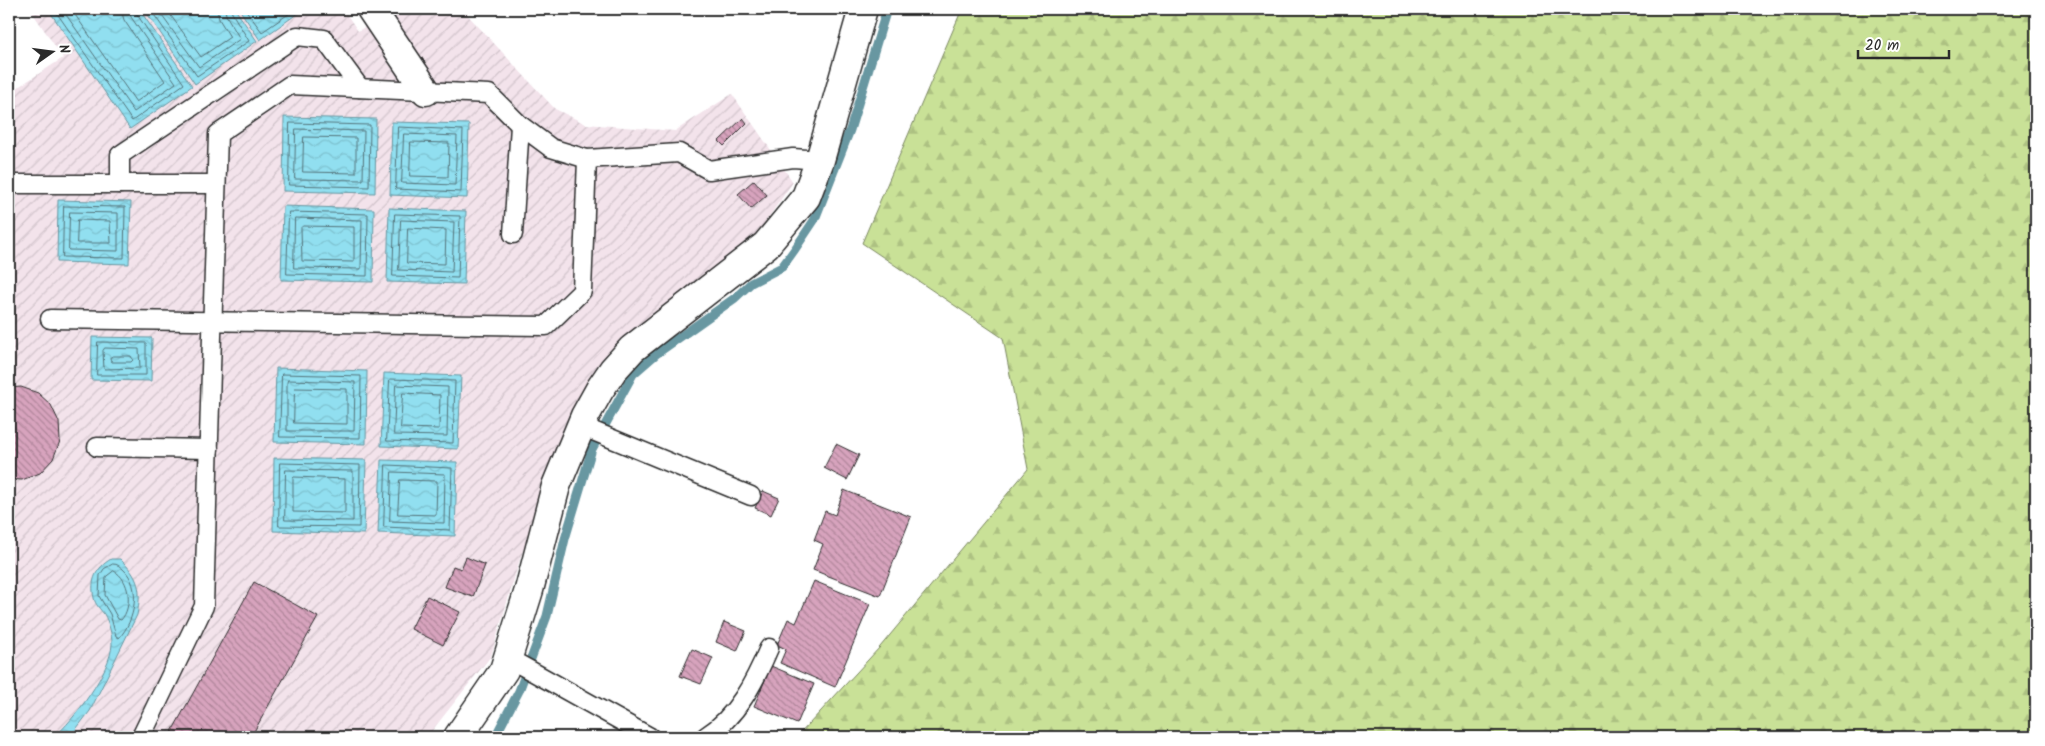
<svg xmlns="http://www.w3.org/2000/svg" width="2045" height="746" font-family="Kalam,sans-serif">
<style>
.industrial{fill:url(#industrial-furrows)}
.forest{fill:url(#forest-firs);stroke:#7a8661}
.water{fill:url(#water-waves);stroke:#6897a1}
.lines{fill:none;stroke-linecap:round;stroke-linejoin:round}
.shore{stroke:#54737a;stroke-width:1}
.stream{stroke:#6897a1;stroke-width:9}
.building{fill:url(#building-back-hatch);stroke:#2b2b2b}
.service-casing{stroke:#2b2b2b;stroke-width:21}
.minor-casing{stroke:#2b2b2b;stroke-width:31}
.service{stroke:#fff;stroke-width:18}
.minor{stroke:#fff;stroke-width:28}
</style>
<defs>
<pattern id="industrial-furrows" width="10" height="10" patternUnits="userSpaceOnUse" patternTransform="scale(1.25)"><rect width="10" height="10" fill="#f3e3eb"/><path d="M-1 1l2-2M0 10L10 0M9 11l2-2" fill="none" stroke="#d0c3ca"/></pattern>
<pattern id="forest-firs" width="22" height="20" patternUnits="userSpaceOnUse" patternTransform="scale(1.25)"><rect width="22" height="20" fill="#c9e197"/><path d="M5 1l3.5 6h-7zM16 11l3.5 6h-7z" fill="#adc182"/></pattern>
<pattern id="water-waves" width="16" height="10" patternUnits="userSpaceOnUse" patternTransform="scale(1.25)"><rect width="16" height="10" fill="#91dff0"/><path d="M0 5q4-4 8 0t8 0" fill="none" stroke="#7dc0ce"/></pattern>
<pattern id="building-back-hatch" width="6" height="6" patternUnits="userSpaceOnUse" patternTransform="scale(1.25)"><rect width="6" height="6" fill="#d7a3bd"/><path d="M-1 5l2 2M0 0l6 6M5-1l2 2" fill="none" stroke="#af859a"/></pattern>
</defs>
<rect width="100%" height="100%" fill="#fff"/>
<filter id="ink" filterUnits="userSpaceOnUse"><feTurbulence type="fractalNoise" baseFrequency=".02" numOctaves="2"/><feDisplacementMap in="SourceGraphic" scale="10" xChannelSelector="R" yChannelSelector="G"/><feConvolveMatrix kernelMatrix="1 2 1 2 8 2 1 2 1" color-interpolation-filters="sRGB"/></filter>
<g filter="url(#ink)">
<polygon class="industrial" points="30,9 343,9 358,31 395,9 462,9 555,109 586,124 675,131 732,94 793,182 759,231 663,307 605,358 580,396 520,559 491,656 427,737 9,737 9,93 63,58"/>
<polygon class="forest" points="962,9 2036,9 2036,737 797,737 880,647 1028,469 1003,338 862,243"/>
<g class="water">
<polygon points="48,9 139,9 192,86 130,129"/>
<polygon points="144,9 235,9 257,41 195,84"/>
<polygon points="239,9 304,9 260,40"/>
<polygon points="284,117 376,119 375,193 283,191"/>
<polygon points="392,122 469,124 467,198 390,195"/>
<polygon points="58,200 131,202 129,264 57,262"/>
<polygon points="283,206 374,209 373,282 281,280"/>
<polygon points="389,208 466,211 464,284 387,282"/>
<polygon points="92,337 152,338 151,381 91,380"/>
<polygon points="276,368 367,371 366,444 274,442"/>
<polygon points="384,373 461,376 458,449 381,446"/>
<polygon points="274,458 366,460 364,534 273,531"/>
<polygon points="381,460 457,462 455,536 378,533"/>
<path d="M 111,559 L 120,559 C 139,577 142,590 137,615 L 90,711 L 70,737 L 54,737 C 74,720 111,671 112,644 C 112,634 109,623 104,614 C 100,609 95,604 94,598 C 90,580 96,568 111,559 Z"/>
</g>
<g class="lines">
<g class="shore">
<polyline points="54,9 132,121 184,84 136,13 135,9"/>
<polyline points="62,9 134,112 176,83 131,17 129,9"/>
<polyline points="71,9 136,102 165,81 124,20 121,9"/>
<polyline points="150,9 197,76 249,41 232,13 231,9"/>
<polyline points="157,9 199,67 240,39 226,15 225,9"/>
<polyline points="166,9 201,57 230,37 219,19 217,9"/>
<polyline points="245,9 262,32 296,9"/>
<polygon points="290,123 370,125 369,187 289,185"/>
<polygon points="398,127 463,130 461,192 396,189"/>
<polygon points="296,129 364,131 363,180 295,179"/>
<polygon points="404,134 457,136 455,185 402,183"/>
<polygon points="304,137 356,138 356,173 303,172"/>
<polygon points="411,142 449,143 448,177 410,176"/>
<polygon points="64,206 125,207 124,258 63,257"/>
<polygon points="70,212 118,213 118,251 69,250"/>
<polygon points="289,212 368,214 367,276 287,274"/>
<polygon points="395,214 460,216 458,278 393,276"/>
<polygon points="295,218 362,220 361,269 294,268"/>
<polygon points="78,220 110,221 111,243 77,243"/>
<polygon points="401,220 454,222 452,272 399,270"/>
<polygon points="303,226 354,227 354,262 302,261 301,228"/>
<polygon points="408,228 446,230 445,264 407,263"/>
<polygon points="98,342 146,343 146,375 97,375"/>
<polygon points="105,348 139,349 140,368 104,369 103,351"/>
<polygon points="113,356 131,356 133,360 131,362 112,362 110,358"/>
<polygon points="282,374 361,376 360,438 280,437"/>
<polygon points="390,379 455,381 453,443 387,441"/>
<polygon points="288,380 355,382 354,431 287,431 287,383"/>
<polygon points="396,385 448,387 447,436 394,435"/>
<polygon points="295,388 347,389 347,424 294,423"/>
<polygon points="403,393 440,395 439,429 401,428"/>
<polygon points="280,463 360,465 359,527 279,526"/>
<polygon points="386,465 452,468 450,530 384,527"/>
<polygon points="286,470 353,471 353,521 285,520"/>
<polygon points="392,472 445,474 444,523 390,521"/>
<polygon points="294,477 345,479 345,513 293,512 293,479"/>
<polygon points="400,480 437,481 436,515 398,514"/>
<path d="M 113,564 C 118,564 119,566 123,569 C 142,586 135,621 119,638 L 116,636 L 110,614 L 99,596 L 100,575 L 104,569 Z"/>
<path d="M 114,571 C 130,579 133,607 121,620 L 118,619 L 105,595 L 106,577 Z"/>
</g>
<polyline class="stream" points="495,737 519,691 547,616 565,539 592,449 633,374 656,354 735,298 751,283 782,267 795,249 815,219 850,130 887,9"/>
</g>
<g class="building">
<polygon points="743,118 747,123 724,146 719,141"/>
<polygon points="754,180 767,195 751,209 738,194"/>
<polygon points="21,387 38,393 51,405 59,422 60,441 53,459 40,473 22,480 9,479 9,388"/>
<polygon points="836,444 859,455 847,480 824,468"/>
<polygon points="844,490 911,517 880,596 813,570 823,544 814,540 825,511 835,515"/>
<polygon points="763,491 779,498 771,515 755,508"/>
<polygon points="466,557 485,565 473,597 445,587 453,566 461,569"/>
<polygon points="814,581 870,604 835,687 780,663 786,649 777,645 788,619 796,623"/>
<polygon points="254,582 318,617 251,737 169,737"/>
<polygon points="427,596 460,612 443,645 411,629"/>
<polygon points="724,622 746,631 737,651 716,642"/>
<polygon points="692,649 713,658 701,684 680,676"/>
<polygon points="771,666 814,684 797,724 754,706"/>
<polygon points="283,731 293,737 280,737"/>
</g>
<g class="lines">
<defs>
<g id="service">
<polyline points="9,184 216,184"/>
<polyline points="120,184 120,155 297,36 324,39 360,88"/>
<polyline points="513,234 520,125"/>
<polyline points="50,319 546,326 582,291 587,159"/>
<polyline points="581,426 751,496"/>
<polyline points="97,447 209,449"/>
<polyline points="508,658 650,737"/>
<polyline points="141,737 204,606 218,134 290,85 489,94 520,125 551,148 587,159 679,153 709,170 793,158 820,160"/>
<path d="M 705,737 C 737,717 755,681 769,648"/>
</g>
<g id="minor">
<polyline points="371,9 426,91"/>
<polyline points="458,737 504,670 529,590 556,486 585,416 600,389 613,370 632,349 766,245 806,197 820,160 863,9"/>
</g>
</defs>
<use href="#service" class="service-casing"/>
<use href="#minor" class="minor-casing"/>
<use href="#service" class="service"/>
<use href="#minor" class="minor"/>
</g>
</g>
<rect width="2045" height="746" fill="none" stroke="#fff" stroke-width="30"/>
<rect x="15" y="15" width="2015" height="716" fill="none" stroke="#2b2b2b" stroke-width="2" filter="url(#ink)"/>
<g transform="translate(52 52) rotate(76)" stroke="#ffffff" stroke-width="4" paint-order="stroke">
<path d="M0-4L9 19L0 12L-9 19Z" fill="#2b2b2b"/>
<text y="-8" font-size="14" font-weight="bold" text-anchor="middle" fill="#2b2b2b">N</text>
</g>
<path d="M1858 50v8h91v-8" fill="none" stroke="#2b2b2b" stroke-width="2.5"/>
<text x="1865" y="50" font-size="15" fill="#2b2b2b" stroke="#ffffff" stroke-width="4" paint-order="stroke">20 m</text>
</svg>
